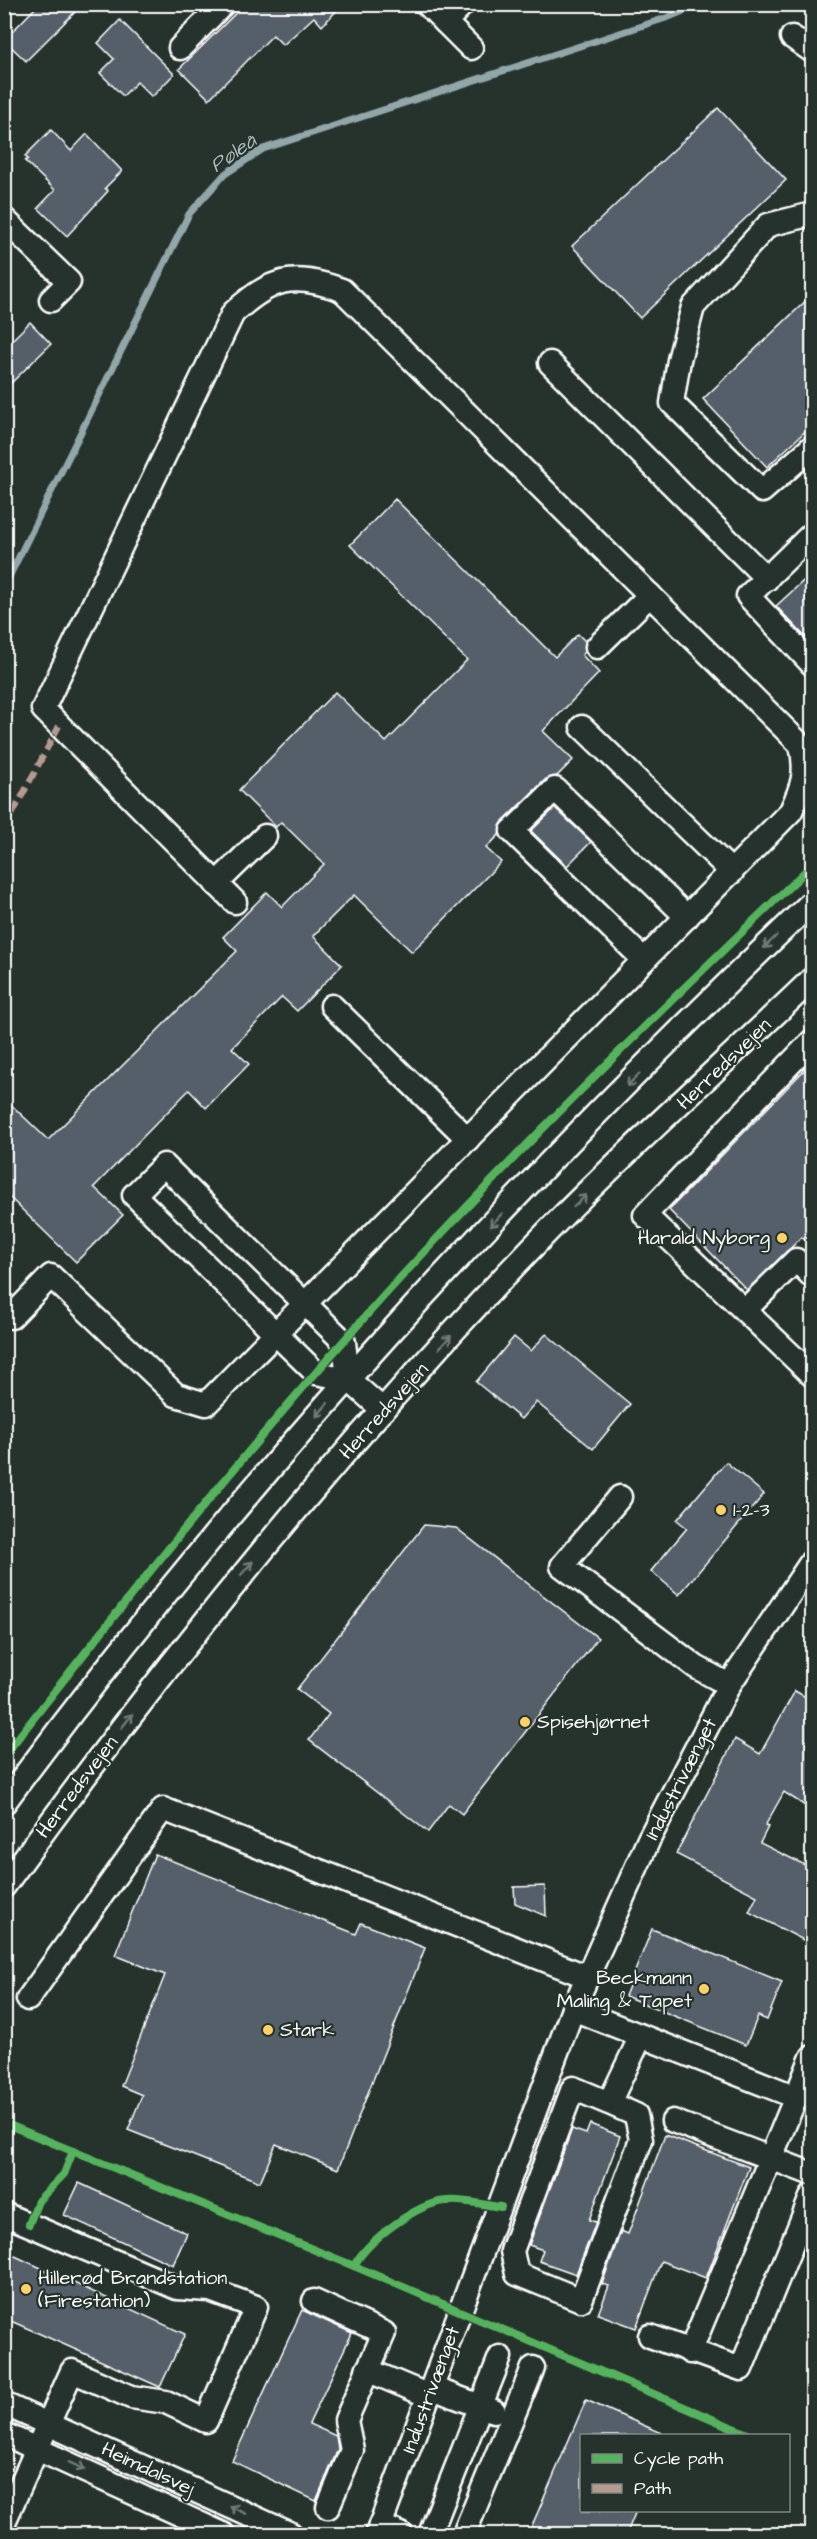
<svg xmlns="http://www.w3.org/2000/svg" width="817" height="2539" font-family="'Architects Daughter',sans-serif">
<style>
.lines{fill:none;stroke-linecap:round;stroke-linejoin:round}
.stream{stroke:#92a7aa;stroke-width:7}
.building{fill:#555e6b;stroke:#fff;stroke-width:1.5}
.minor-casing{stroke:#fff;stroke-width:27}
.minor{stroke:#26332d;stroke-width:22}
.quiet{stroke:#b69a8f;stroke-width:6;stroke-dasharray:12 6;stroke-linecap:butt}
.cycleway-casing{stroke:#26332d;stroke-width:11}
.cycleway{stroke:#56b35d;stroke-width:8}
.oneway{stroke:#727a76}
.poi-dot{fill:#ffd166;stroke:#26332d;stroke-width:2}
.labels{text-anchor:middle;dominant-baseline:central;stroke-width:4.5;stroke-linejoin:round;paint-order:stroke}
.street-label{font-size:20px;fill:#fff;stroke:#26332d}
.poi-label{font-size:20px;fill:#fff;stroke:#26332d;text-anchor:start}
.water-label{font-size:21px;font-style:italic;fill:#aebdbf;stroke:#26332d}
</style>
<rect width="100%" height="100%" fill="#26332d"/>
<filter id="ink" filterUnits="userSpaceOnUse"><feTurbulence type="fractalNoise" baseFrequency=".0167" numOctaves="2"/><feDisplacementMap in="SourceGraphic" scale="12" xChannelSelector="R" yChannelSelector="G"/><feConvolveMatrix kernelMatrix="1 2 1 2 8 2 1 2 1" color-interpolation-filters="sRGB"/></filter>
<g filter="url(#ink)">
<g class="lines">
<polyline class="stream" points="4,587 189,214 225,174 263,149 669,17 700,4"/>
</g>
<g class="building">
<polygon points="39,4 83,4 26,61 4,40"/>
<polygon points="245,4 343,4 322,26 314,17 283,45 273,35 209,99 179,69"/>
<polygon points="120,20 174,74 152,97 137,82 123,96 100,73 114,59 98,43"/>
<polygon points="718,108 786,180 640,318 572,246"/>
<polygon points="51,130 71,151 87,134 122,171 105,188 108,191 67,236 38,208 55,190 25,161 28,159 25,156"/>
<polygon points="813,294 813,424 767,467 703,399"/>
<polygon points="30,322 51,344 4,390 4,348"/>
<polygon points="395,499 555,657 578,634 585,641 585,652 582,655 599,673 543,731 573,760 557,776 546,779 503,821 499,835 486,848 501,862 412,952 354,895 313,936 342,965 297,1011 282,997 232,1048 249,1064 206,1108 189,1090 94,1187 123,1215 76,1262 4,1192 4,1098 48,1140 237,951 223,937 267,892 282,907 324,864 281,822 276,827 239,790 335,692 386,742 467,660 350,545"/>
<polygon points="813,572 813,645 776,606"/>
<polygon points="555,808 591,842 567,866 531,831"/>
<polygon points="813,1061 813,1248 802,1237 747,1290 669,1210"/>
<polygon points="546,1334 630,1404 593,1449 536,1402 521,1419 476,1382 514,1337 531,1351"/>
<polygon points="726,1462 764,1494 679,1595 651,1571 687,1528 677,1520"/>
<polygon points="424,1525 456,1528 598,1638 462,1814 449,1804 428,1832 309,1740 329,1714 297,1689"/>
<polygon points="795,1691 813,1701 813,1811 784,1792 765,1826 768,1827 760,1843 813,1869 813,1945 749,1912 757,1896 676,1854 735,1739 760,1754"/>
<polygon points="155,1854 356,1934 361,1923 425,1948 338,2169 276,2144 260,2182 128,2130 142,2095 121,2086 165,1975 115,1955"/>
<polygon points="545,1886 546,1916 515,1903 514,1887"/>
<polygon points="652,1929 782,1982 767,2020 758,2016 746,2045 625,1996"/>
<polygon points="590,2124 620,2136 589,2220 596,2222 576,2274 539,2261 543,2250 529,2245 572,2129 586,2134"/>
<polygon points="665,2135 749,2167 706,2278 661,2261 636,2328 598,2314 609,2286 602,2284 621,2231 628,2234"/>
<polygon points="79,2183 187,2233 173,2265 64,2215"/>
<polygon points="4,2251 185,2334 160,2387 4,2318"/>
<polygon points="302,2310 352,2333 309,2424 336,2436 338,2449 316,2501 232,2461"/>
<polygon points="586,2400 668,2436 582,2436 582,2511 636,2511 626,2535 528,2535"/>
</g>
<g class="lines">
<defs>
<g id="minor">
<polyline points="427,4 471,48"/>
<polyline points="445,22 463,4"/>
<polyline points="792,37 812,51"/>
<polyline points="180,48 223,4"/>
<polyline points="812,214 768,225 693,307 679,360 672,403 762,491 812,447"/>
<polyline points="4,219 69,282 51,300"/>
<polyline points="550,363 767,579"/>
<polyline points="812,534 748,596 812,664"/>
<polyline points="597,647 650,595"/>
<polyline points="582,727 732,872"/>
<polyline points="216,884 265,836"/>
<polyline points="644,960 512,831 555,789 687,917"/>
<polyline points="332,1006 468,1139"/>
<polyline points="812,1041 645,1215 812,1375"/>
<polygon points="164,1165 344,1342 348,1379 316,1373 134,1195"/>
<polyline points="746,1309 796,1260 812,1276"/>
<path d="M 4,1310 L 11,1317 L 51,1276 L 176,1395 L 206,1404 L 791,811 C 803,785 807,773 801,745 L 342,290 C 292,272 272,278 233,313 L 43,709 L 235,902"/>
<polyline points="348,1379 383,1410"/>
<polyline points="620,1497 562,1566 696,1667 729,1685"/>
<path d="M 4,1803 C 243,1478 520,1180 812,902"/>
<path d="M 4,1886 C 171,1655 352,1432 551,1228 C 635,1142 726,1062 812,979"/>
<polyline points="28,1999 163,1809 588,1977"/>
<polyline points="573,2009 796,2097 812,2057"/>
<polyline points="609,2103 573,2088 512,2251 517,2274 581,2300 641,2140 636,2115 609,2103 641,2036"/>
<polyline points="673,2121 812,2174"/>
<polyline points="4,2214 177,2288 210,2290 256,2307 206,2421 166,2402 131,2397 72,2371 4,2522"/>
<polyline points="314,2301 384,2333 346,2420 352,2450 328,2507"/>
<polyline points="650,2336 741,2369 812,2195"/>
<polyline points="690,2352 796,2097"/>
<polyline points="367,2370 429,2396"/>
<polyline points="432,2388 494,2411"/>
<polyline points="4,2404 291,2534"/>
<polyline points="4,2434 223,2534"/>
<polyline points="380,2525 401,2534"/>
<polyline points="377,2534 573,2009 649,1839 729,1685 812,1561"/>
<polyline points="430,2534 500,2357"/>
<polyline points="464,2534 533,2368"/>
</g>
</defs>
<use href="#minor" class="minor-casing"/>
<use href="#minor" class="minor"/>
<polyline class="quiet" points="4,830 59,726"/>
<defs>
<g id="cycleway">
<path d="M 4,1756 C 132,1592 262,1429 402,1276 C 533,1134 672,998 812,865"/>
<polyline points="4,2123 354,2266 752,2436"/>
<polyline points="29,2224 38,2201 64,2174 73,2151"/>
<path d="M 354,2266 C 367,2241 417,2203 446,2201 C 463,2199 484,2205 501,2207"/>
</g>
</defs>
<use href="#cycleway" class="cycleway-casing"/>
<use href="#cycleway" class="cycleway"/>
</g>
<defs><path id="oneway-shaft" d="M-6 0H5M1.5-3L5.5 0L1.5 3" fill="none" stroke-width="1.6" stroke-linecap="round" stroke-linejoin="round" transform="scale(1.5)"/></defs>
<g class="oneway">
<use href="#oneway-shaft" transform="translate(770 942) rotate(136)"/>
<use href="#oneway-shaft" transform="translate(633 1080) rotate(135)"/>
<use href="#oneway-shaft" transform="translate(580 1201) rotate(-44)"/>
<use href="#oneway-shaft" transform="translate(496 1220) rotate(133)"/>
<use href="#oneway-shaft" transform="translate(445 1342) rotate(-47)"/>
<use href="#oneway-shaft" transform="translate(322 1410) rotate(130)"/>
<use href="#oneway-shaft" transform="translate(247 1568) rotate(-49)"/>
<use href="#oneway-shaft" transform="translate(127 1721) rotate(-52)"/>
<use href="#oneway-shaft" transform="translate(77 2466) rotate(25)"/>
<use href="#oneway-shaft" transform="translate(238 2510) rotate(-155)"/>
</g>
</g>
<g class="poi-dot">
<circle cx="782" cy="1238" r="6"/>
<circle cx="721" cy="1510" r="6"/>
<circle cx="525" cy="1722" r="6"/>
<circle cx="704" cy="1989" r="6"/>
<circle cx="268" cy="2030" r="6"/>
<circle cx="26" cy="2289" r="6"/>
</g>
<g class="labels">
<g class="street-label">
<text transform="translate(724 1064) rotate(-44)">Herredsvejen</text>
<text transform="translate(384 1411) rotate(-48)">Herredsvejen</text>
<text transform="translate(681 1779) rotate(-63)">Industrivænget</text>
<text transform="translate(77 1787) rotate(-53)">Herredsvejen</text>
<text transform="translate(431 2390) rotate(-70)">Industrivænget</text>
<text transform="translate(148 2469) rotate(25)">Heimdalsvej</text>
</g>
<g class="poi-label">
<text x="770" y="1238" text-anchor="end">Harald Nyborg</text>
<text x="733" y="1510">1-2-3</text>
<text x="537" y="1722">Spisehjørnet</text>
<text x="692" y="1978" text-anchor="end">Beckmann<tspan x="692" dy="23">Maling &amp; Tapet</tspan></text>
<text x="280" y="2030">Stark</text>
<text x="38" y="2278">Hillerød Brandstation<tspan x="38" dy="23">(Firestation)</tspan></text>
</g>
<g class="water-label">
<text transform="translate(233 153) rotate(-35)">Pøleå</text>
</g>
</g>
<rect width="817" height="2539" fill="none" stroke="#26332d" stroke-width="24"/>
<rect x="12" y="12" width="793" height="2515" fill="none" stroke="#fff" stroke-width="2" filter="url(#ink)"/>
<rect x="580" y="2434" width="210" height="78" fill="#26332d" stroke="#7d8581" stroke-width="1.5"/>
<rect x="592" y="2454" width="30" height="9" fill="#56b35d" stroke="#7d8581" stroke-width="1.5"/>
<text x="634" y="2464" font-size="18" fill="#ffffff">Cycle path</text>
<rect x="592" y="2484" width="30" height="9" fill="#b69a8f" stroke="#7d8581" stroke-width="1.5"/>
<text x="634" y="2494" font-size="18" fill="#ffffff">Path</text>
</svg>
